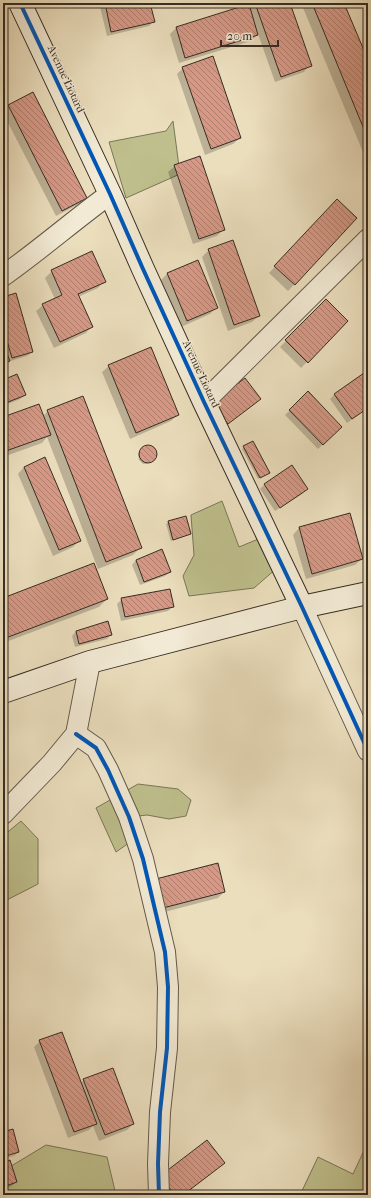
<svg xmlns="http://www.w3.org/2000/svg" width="371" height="1198" font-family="'IM FELL French Canon',serif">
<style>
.grass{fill:#bebf8c;stroke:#7a7658}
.shadow{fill:#0003}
.building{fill:url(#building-back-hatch);stroke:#372d23}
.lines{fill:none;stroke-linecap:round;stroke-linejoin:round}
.street-casing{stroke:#64594a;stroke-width:22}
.secondary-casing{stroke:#372d23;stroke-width:24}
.street{stroke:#f2ead4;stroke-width:20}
.secondary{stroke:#f2ead4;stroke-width:22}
.cycleway-casing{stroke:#f2ead4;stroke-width:6}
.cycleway{stroke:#0057b8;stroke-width:4}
.labels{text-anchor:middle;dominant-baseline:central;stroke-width:3;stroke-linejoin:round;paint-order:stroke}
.street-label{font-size:11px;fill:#372d23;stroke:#f2ead4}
</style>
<defs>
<pattern id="building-back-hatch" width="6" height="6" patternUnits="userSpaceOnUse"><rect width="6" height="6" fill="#d79986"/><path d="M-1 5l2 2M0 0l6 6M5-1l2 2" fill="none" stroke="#af7d6d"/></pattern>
</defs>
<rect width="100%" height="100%" fill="#ebdebd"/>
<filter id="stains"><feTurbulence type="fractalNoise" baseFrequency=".005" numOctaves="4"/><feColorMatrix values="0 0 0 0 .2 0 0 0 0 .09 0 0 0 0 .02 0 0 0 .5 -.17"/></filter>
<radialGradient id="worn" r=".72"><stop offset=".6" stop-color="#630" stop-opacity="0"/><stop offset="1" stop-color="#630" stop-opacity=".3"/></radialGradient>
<g class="grass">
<polygon points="173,121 180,174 126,198 109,142 166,131"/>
<polygon points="222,501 239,547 268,535 277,568 254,588 189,596 183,576 194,555 191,515"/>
<polygon points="138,784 178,789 191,800 186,816 169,819 147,815 130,817 136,838 116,852 96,808"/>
<polygon points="21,821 38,839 38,884 3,902 3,852 4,851 3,836"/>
<polygon points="368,1142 368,1195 300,1195 318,1157 353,1174"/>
<polygon points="46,1145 107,1157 116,1195 3,1195 3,1171"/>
</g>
<g class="shadow">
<polygon points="104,3 149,3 154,21 149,26 107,36 100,7"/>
<polygon points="247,3 289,3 310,65 304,72 275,82 258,34 251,41 179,63 170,34 176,28 248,6"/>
<polygon points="301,3 343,3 368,63 368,155 365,157"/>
<polygon points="183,68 240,138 233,144 205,155 177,74"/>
<polygon points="8,106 86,197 79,204 56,216 3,113 3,111"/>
<polygon points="175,166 223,230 217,236 193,244 168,172"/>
<polygon points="331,207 356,218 288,291 269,273"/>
<polygon points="209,250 259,316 252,322 228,331 202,257"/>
<polygon points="52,271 104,281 98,288 78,297 92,326 86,333 54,348 36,311 43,305 55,299 45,278"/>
<polygon points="167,274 216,308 210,314 181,327 161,280"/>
<polygon points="3,298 32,352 27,356 7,362 3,366"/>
<polygon points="326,301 347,321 301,368 280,347"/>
<polygon points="109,366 178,415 171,421 130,439 102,372"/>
<polygon points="3,381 25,395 20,399 3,406"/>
<polygon points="368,381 368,408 347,423 330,399 335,394"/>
<polygon points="308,393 341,427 318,449 285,415"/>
<polygon points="48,411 141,547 133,555 98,569 47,437 42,443 3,457 3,418 43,416"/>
<polygon points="151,446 156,450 157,454 152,462 146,464 143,464 139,460 138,454 144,447"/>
<polygon points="244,447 266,474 258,479 242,449"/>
<polygon points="24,467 79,541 73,547 53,556 18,474"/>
<polygon points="265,484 306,489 302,494 275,511 260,489"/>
<polygon points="349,514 362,559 355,565 306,579 293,535 299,528"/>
<polygon points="185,517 190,533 188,535 171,541 166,524 168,522"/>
<polygon points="136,560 170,572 165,576 140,585 132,565"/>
<polygon points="3,599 107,599 99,607 3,643"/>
<polygon points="122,599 172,607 168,611 121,621 117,604"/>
<polygon points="76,631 111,634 107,639 75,647 72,636"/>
<polygon points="146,888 224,892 218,898 153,915"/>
<polygon points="40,1041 80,1084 84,1080 133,1124 127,1130 99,1141 93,1126 89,1130 68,1138 34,1047"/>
<polygon points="3,1133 18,1152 14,1156 3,1159 3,1158 14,1155 14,1152 3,1156"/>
<polygon points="223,1163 184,1195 164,1195 155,1183"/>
<polygon points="3,1164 16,1182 12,1186 3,1189"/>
</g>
<g class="building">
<polygon points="105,3 150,3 155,22 111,32"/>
<polygon points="255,3 290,3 312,66 281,77"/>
<polygon points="312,3 344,3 368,60 368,139"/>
<polygon points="249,4 258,35 185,58 176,27"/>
<polygon points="213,56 241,138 211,149 182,67"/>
<polygon points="33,92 87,198 62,211 8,105"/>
<polygon points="200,156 225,230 199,239 174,165"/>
<polygon points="337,199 357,218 295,285 274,266"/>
<polygon points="233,240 260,316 234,325 208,249"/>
<polygon points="92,251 106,282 78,294 93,327 60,342 42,304 62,295 51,270"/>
<polygon points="198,260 218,308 187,321 167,273"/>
<polygon points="16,293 33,352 12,358 3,327 3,297"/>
<polygon points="326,299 348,321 308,363 285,340"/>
<polygon points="3,344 10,361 3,364"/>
<polygon points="151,347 179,415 136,433 108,365"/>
<polygon points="364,373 368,379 368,408 352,419 334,394"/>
<polygon points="17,374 26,395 3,404 3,380"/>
<polygon points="245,378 261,399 228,424 212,403"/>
<polygon points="308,391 342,427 323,445 289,410"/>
<polygon points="83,396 142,548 106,562 47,410"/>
<polygon points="39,404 51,435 3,452 3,417"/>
<polygon points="253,441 270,473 260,478 243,446"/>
<circle cx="148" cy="454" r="9"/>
<polygon points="45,457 81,541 59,550 24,467"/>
<polygon points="292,465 308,489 280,508 264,484"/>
<polygon points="350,513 363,559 312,574 299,527"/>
<polygon points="186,516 191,534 173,540 168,521"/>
<polygon points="162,549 171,572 144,582 136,560"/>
<polygon points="94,563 108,599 3,639 3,598"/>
<polygon points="170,589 174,607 125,617 121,598"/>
<polygon points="108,621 112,635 79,644 76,631"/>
<polygon points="218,863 225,892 159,909 152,880"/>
<polygon points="62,1032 97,1124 74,1132 39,1040"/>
<polygon points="113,1068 134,1124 105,1135 83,1079"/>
<polygon points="13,1129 19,1152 3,1157 3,1132"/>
<polygon points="207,1140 225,1163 183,1195 175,1195 160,1176"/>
<polygon points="10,1160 17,1182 3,1187 3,1163"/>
</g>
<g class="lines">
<defs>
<g id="street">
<path d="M 3,276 C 40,250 74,220 110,194"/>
<polyline points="204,402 368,239"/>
<polyline points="302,607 368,751"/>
<polyline points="76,734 96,748 108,770 129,817 143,859 165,952 168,987 167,1048 160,1112 158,1164 159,1195"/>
<polyline points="3,814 52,763 76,734 90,662"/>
</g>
<g id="secondary">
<polyline points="20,3 110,194 143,269 204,402 302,607"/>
<polyline points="3,692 90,662 302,607 368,593"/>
</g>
</defs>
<use href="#street" class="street-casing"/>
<use href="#secondary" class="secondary-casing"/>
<use href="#street" class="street"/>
<use href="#secondary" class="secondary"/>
<defs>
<g id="cycleway">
<polyline points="20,3 110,194 143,269 204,402 302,607 368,751"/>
<polyline points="76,734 96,748 108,770 129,817 143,859 165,952 168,987 167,1048 160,1112 158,1164 159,1195"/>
</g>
</defs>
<use href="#cycleway" class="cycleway-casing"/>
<use href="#cycleway" class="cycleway"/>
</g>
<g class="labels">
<g class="street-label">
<text transform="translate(66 79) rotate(65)">Avenue Liotard</text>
<text transform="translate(201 374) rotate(65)">Avenue Liotard</text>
</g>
</g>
<rect width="371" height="1198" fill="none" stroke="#ebdebd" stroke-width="16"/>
<rect x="4" y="4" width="363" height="1190" fill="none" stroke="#372d23" stroke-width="2"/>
<rect x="8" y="8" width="355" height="1182" fill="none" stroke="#372d23"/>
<path d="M221 40v6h57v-6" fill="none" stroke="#372d23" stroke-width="2"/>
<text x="227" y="40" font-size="12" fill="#372d23" stroke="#f2ead4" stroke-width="3" paint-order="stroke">20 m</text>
<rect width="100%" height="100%" filter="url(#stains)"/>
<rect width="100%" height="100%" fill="url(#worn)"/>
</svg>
